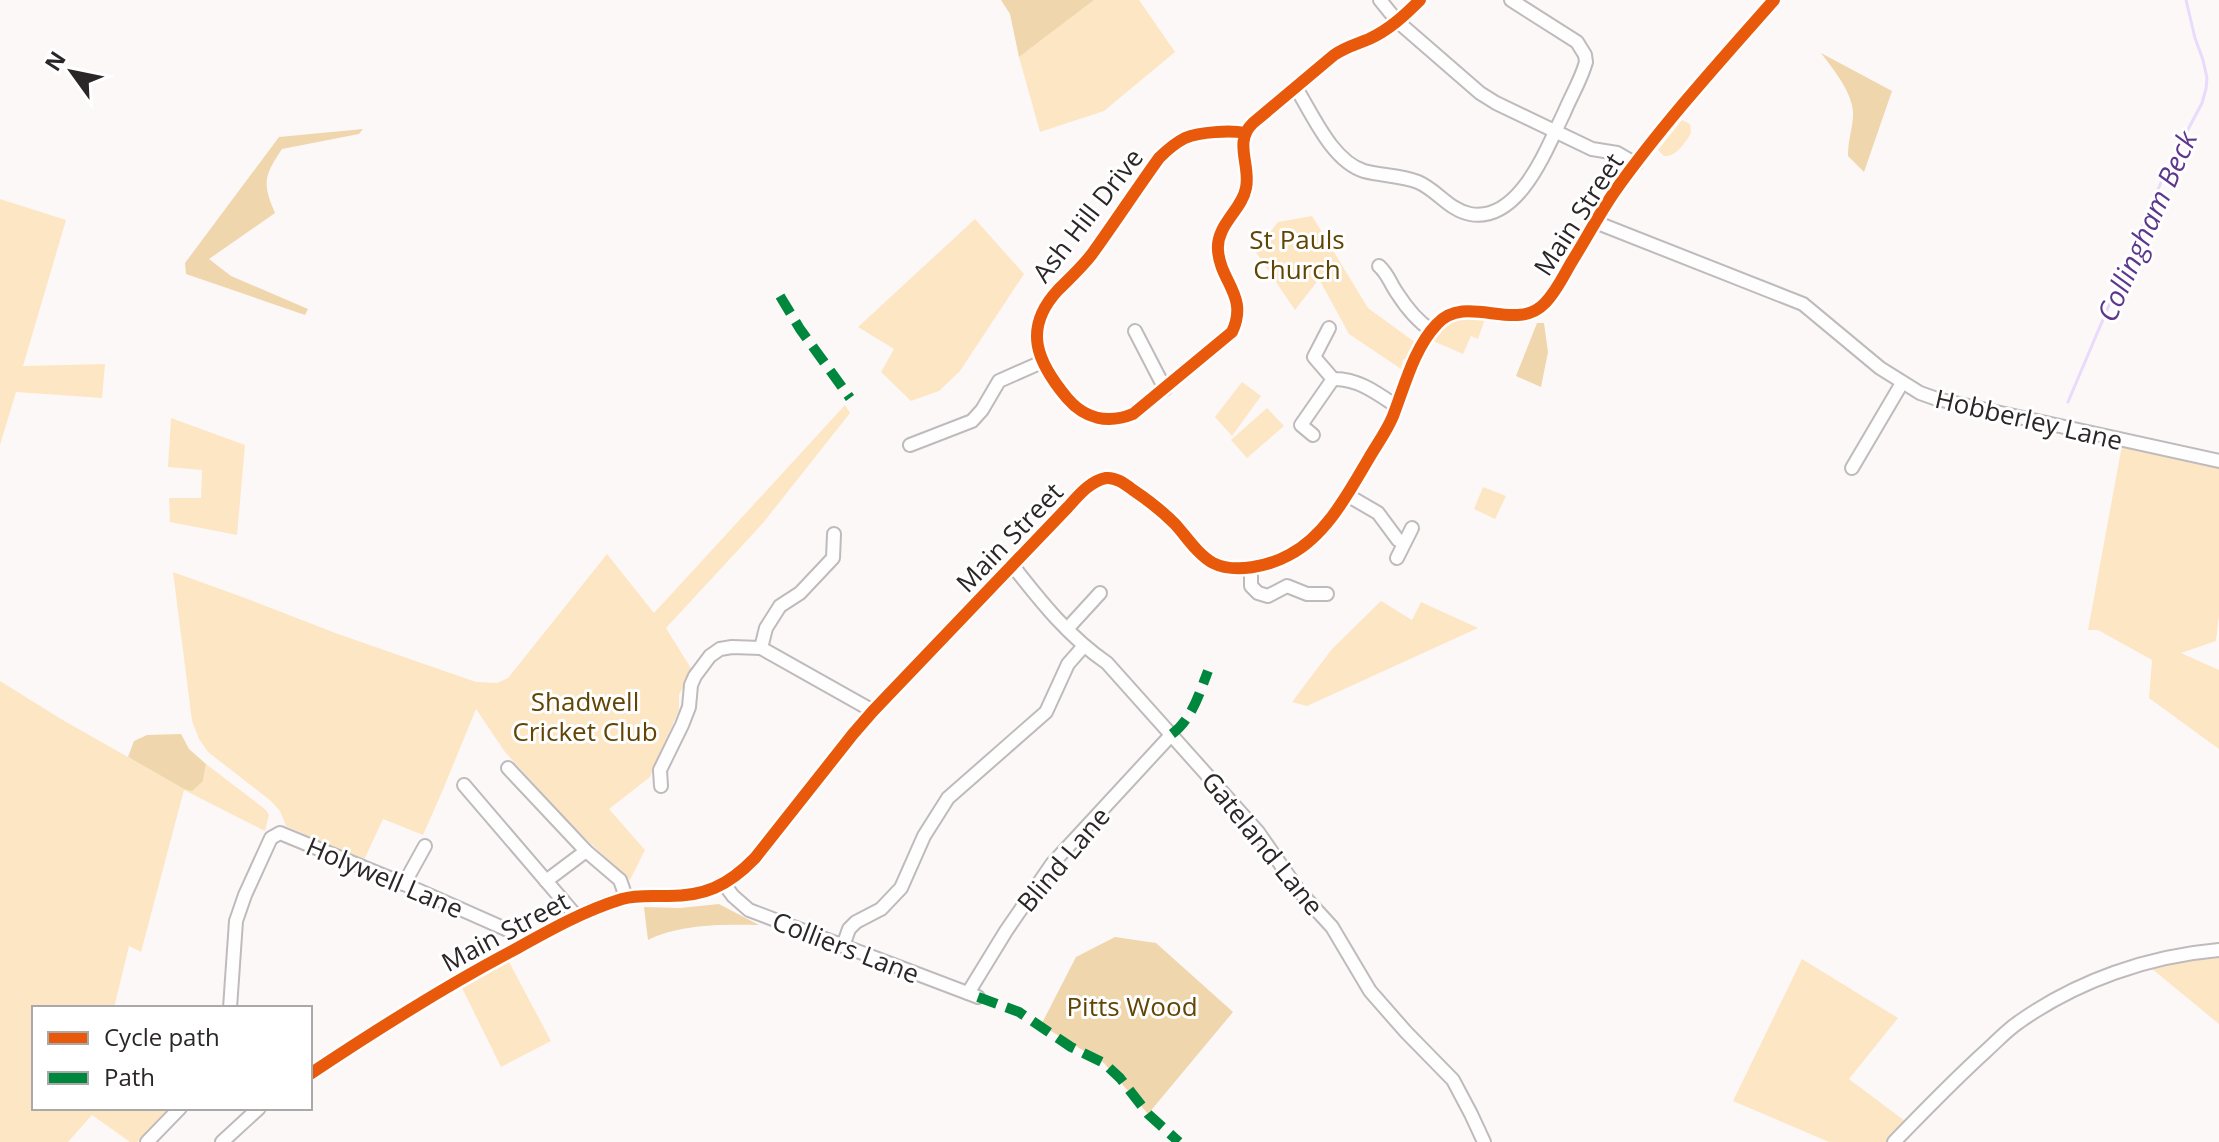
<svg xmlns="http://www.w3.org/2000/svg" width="2219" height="1142" font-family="'Open Sans',sans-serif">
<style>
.green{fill:#fde6c3}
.forest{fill:#f0d6ac}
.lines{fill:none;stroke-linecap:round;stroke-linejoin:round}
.stream{stroke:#e8dbfc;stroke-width:3}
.minor-casing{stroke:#bfbabb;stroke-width:16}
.minor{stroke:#fffefe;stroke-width:12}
.quiet{stroke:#00873e;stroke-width:10;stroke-dasharray:20 10;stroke-linecap:butt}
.cycleway-casing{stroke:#fff;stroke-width:17}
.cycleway{stroke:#e8590c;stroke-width:12}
.labels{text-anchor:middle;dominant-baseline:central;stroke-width:6;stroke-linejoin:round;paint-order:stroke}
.street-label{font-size:26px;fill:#2b2627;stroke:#fff}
.park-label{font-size:26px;fill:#624504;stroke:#fff}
.water-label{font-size:28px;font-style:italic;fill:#5d368d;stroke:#fff}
</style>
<rect width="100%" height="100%" fill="#fdf8f8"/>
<g class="green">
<polygon points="1094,0 1139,0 1175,52 1104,111 1040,132 1019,57"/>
<path d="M 1682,120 L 1690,124 L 1691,133 C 1685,143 1676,157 1664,156 L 1658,150 Z"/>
<polygon points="0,199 66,220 23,366 105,364 102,398 16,392 0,445"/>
<polygon points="1312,216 1368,308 1416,343 1407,358 1403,360 1401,369 1349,334 1319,279 1295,310 1255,251 1278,222"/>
<polygon points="975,219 1024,274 960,371 939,391 911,401 881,372 894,349 858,327"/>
<path d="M 1486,316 L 1478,339 L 1471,336 L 1463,354 L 1433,341 C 1447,319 1461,317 1486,316 Z"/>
<polygon points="1242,382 1261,396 1232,436 1215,417"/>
<polygon points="845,405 850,413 763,523 666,628 692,670 679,695 679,710 650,777 609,809 645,850 630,880 572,826 505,752 476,709 442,792 423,835 383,819 364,860 286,826 280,811 271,801 208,752 199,739 192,721 173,572 245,598 338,634 476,682 497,683 508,678 607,554 654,613"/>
<polygon points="1267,408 1284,426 1247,458 1231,440"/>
<polygon points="171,418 245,445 237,535 170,522 169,498 201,498 202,470 168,467"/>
<polygon points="2122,445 2219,466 2219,615 2216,641 2181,653 2219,670 2219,749 2149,698 2152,660 2098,630 2088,630"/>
<polygon points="1483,487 1506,496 1495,519 1474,509"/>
<polygon points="1381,601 1412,620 1421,602 1478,628 1307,706 1292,702 1332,649"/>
<polygon points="0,681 61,719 184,789 203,781 206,764 266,810 269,815 265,831 184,790 141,952 129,946 114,1008 34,1008 34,1108 174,1108 137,1142 130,1142 92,1115 68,1142 0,1142"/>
<polygon points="2219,954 2219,1024 2151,968"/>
<polygon points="1802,959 1898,1018 1849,1079 1905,1121 1886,1142 1829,1142 1733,1101"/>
<polygon points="508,960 551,1041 501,1067 462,988"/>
</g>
<g class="forest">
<polygon points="1001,0 1094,0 1019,57 1010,14"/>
<path d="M 1821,53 L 1892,91 L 1864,172 L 1848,156 C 1848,140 1852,131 1853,117 C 1855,95 1833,69 1821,53 Z"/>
<path d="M 363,129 L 359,134 L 282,149 C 264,176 262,183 275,213 L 209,259 L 231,276 L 308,309 L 305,315 L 186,274 L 185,263 L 279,137 Z"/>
<polygon points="1537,323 1544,323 1548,352 1541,387 1516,376"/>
<polygon points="181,734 189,749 206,764 203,781 192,791 184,789 128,757 134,741 147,735"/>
<path d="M 719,904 L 759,925 C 725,924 678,924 648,940 L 644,907 L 680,908 Z"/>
<polygon points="1115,937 1156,943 1233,1012 1148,1114 1104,1063 1041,1025 1076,957"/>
</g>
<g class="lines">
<polyline class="stream" points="2068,402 2165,173 2202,103 2206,89 2207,78 2203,60 2195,38 2186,0"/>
<defs>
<g id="minor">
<polyline points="1380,0 1397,21 1480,93 1496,103 1592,149 1617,153 1636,164"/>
<path d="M 1296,88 C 1313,115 1332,161 1364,171 C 1382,176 1401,175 1418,182 C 1437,190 1449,210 1470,214 C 1520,223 1547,147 1564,113 C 1571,96 1581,80 1586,62 L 1585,55 L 1577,42 L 1511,0"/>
<path d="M 1245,133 C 1230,130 1200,132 1185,138 C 1175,143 1167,150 1159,158 C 1136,190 1115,222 1092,254 C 1082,267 1070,278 1058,290 C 1022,329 1037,362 1067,398 C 1085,419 1108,424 1133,414 L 1232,332 C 1249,296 1220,282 1218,250 C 1216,225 1242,210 1246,188 C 1251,165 1233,142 1253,123 L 1334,55 C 1345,47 1357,44 1369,39 C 1389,30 1405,15 1420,0"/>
<polyline points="1595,222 1803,304 1880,368 1920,393 1937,399 2219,461"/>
<path d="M 1379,266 C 1388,274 1390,283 1397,293 C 1406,307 1417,321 1431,330"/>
<path d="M 1329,328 L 1314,357 L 1333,379 C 1357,378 1377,393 1396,406"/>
<polyline points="1135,331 1165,389"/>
<polyline points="1313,435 1301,425 1333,379"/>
<polyline points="910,445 972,421 982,410 999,381 1042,362"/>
<polyline points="1852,468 1902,383"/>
<polyline points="1347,495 1378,513 1398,540 1404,543"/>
<polyline points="1397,558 1412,528"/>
<path d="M 1013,566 C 1041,602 1069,637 1107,663 L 1258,832 L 1299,891 L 1332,927 L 1370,991 L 1406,1032 L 1453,1080 L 1471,1114 L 1484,1142"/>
<polyline points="1251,568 1251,586 1258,593 1268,596 1287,586 1307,594 1327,594"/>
<polyline points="1067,629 1100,593"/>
<polyline points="761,648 766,628 780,606 800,593 833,558 834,534"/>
<polyline points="508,768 586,851 620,880 626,897"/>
<polyline points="464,785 577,917"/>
<polyline points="661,786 660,770 682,725 689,707 691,685 695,676 710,656 720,649 732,647 761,648 873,711"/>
<polyline points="546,881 586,851"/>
<polyline points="404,884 425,846"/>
<polyline points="724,884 733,896 749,910 978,997"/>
<polyline points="843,946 849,929 856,922 881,909 901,888 924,836 948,798 1046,712 1068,664 1083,647"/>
<polyline points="968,993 1006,931 1052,864 1172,734"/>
<polyline points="230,1008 236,921 245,895 271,838 280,833 404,884 519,935 528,942"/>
<path d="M 310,1074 C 376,1030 442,988 512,951 C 548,931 583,911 622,899 C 635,895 650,896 664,896 C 704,897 728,886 755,858 L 853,734 L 873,711 L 1068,507 C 1078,496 1090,481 1106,478 C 1116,477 1125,484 1133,490 C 1148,500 1162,511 1175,524 C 1186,536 1198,555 1213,563 C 1235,574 1269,566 1289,555 C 1326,536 1349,492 1369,458 C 1377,444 1387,431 1393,416 C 1405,385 1414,348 1437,324 C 1466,292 1516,334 1545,303 C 1556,292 1563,277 1571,263 C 1586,239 1599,214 1615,191 C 1662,125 1721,60 1774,0"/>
<polyline points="147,1142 180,1108"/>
<polyline points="222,1142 259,1108"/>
<path d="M 1894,1142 C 1924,1111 1954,1080 1986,1051 C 1997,1041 2007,1030 2019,1022 C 2077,981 2148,956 2219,950"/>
</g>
</defs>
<use href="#minor" class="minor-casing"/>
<use href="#minor" class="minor"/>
<g class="quiet">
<polyline points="780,296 800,329 850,398"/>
<path d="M 1172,734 C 1192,719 1199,694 1208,671"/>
<polyline points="978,997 1019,1012 1071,1047 1104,1063 1120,1078 1148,1114 1179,1142"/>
</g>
<defs>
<g id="cycleway">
<path d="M 1245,133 C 1230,130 1200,132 1185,138 C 1175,143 1167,150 1159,158 C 1136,190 1115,222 1092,254 C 1082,267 1070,278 1058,290 C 1022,329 1037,362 1067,398 C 1085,419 1108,424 1133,414 L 1232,332 C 1249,296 1220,282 1218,250 C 1216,225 1242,210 1246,188 C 1251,165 1233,142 1253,123 L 1334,55 C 1345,47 1357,44 1369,39 C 1389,30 1405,15 1420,0"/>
<path d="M 310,1074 C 376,1030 442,988 512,951 C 548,931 583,911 622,899 C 635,895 650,896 664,896 C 704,897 728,886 755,858 L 853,734 L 873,711 L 1068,507 C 1078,496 1090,481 1106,478 C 1116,477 1125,484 1133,490 C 1148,500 1162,511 1175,524 C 1186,536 1198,555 1213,563 C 1235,574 1269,566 1289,555 C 1326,536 1349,492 1369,458 C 1377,444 1387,431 1393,416 C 1405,385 1414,348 1437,324 C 1466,292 1516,334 1545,303 C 1556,292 1563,277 1571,263 C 1586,239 1599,214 1615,191 C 1662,125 1721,60 1774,0"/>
</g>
</defs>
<use href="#cycleway" class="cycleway-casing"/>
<use href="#cycleway" class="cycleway"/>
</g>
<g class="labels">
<g class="street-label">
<text transform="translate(1578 214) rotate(-57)">Main Street</text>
<text transform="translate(1087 215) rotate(-52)">Ash Hill Drive</text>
<text transform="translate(2029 419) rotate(13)">Hobberley Lane</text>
<text transform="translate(1009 537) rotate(-46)">Main Street</text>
<text transform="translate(1263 843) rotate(51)">Gateland Lane</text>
<text transform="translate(1063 859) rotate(-50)">Blind Lane</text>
<text transform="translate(385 877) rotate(23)">Holywell Lane</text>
<text transform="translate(505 931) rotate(-28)">Main Street</text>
<text transform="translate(846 947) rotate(21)">Colliers Lane</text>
</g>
<g class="park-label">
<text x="1297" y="239">St Pauls<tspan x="1297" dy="30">Church</tspan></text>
<text x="585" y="701">Shadwell<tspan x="585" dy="30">Cricket Club</tspan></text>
<text x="1132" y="1006">Pitts Wood</text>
</g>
<g class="water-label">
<text transform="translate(2146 226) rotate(-66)">Collingham Beck</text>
</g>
</g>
<rect x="32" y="1006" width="280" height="104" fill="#ffffff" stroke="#aaa8a9" stroke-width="2"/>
<rect x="48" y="1032" width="40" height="12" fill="#e8590c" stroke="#aaa8a9" stroke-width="2"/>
<text x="104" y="1046" font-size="24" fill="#2b2627">Cycle path</text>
<rect x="48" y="1072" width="40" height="12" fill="#00873e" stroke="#aaa8a9" stroke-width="2"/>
<text x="104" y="1086" font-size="24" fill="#2b2627">Path</text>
<g transform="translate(72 72) rotate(303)" stroke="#ffffff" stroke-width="6" paint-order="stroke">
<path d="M0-6L14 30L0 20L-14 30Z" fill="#2b2627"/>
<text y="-12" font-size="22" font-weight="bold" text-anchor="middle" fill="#2b2627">N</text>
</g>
</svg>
